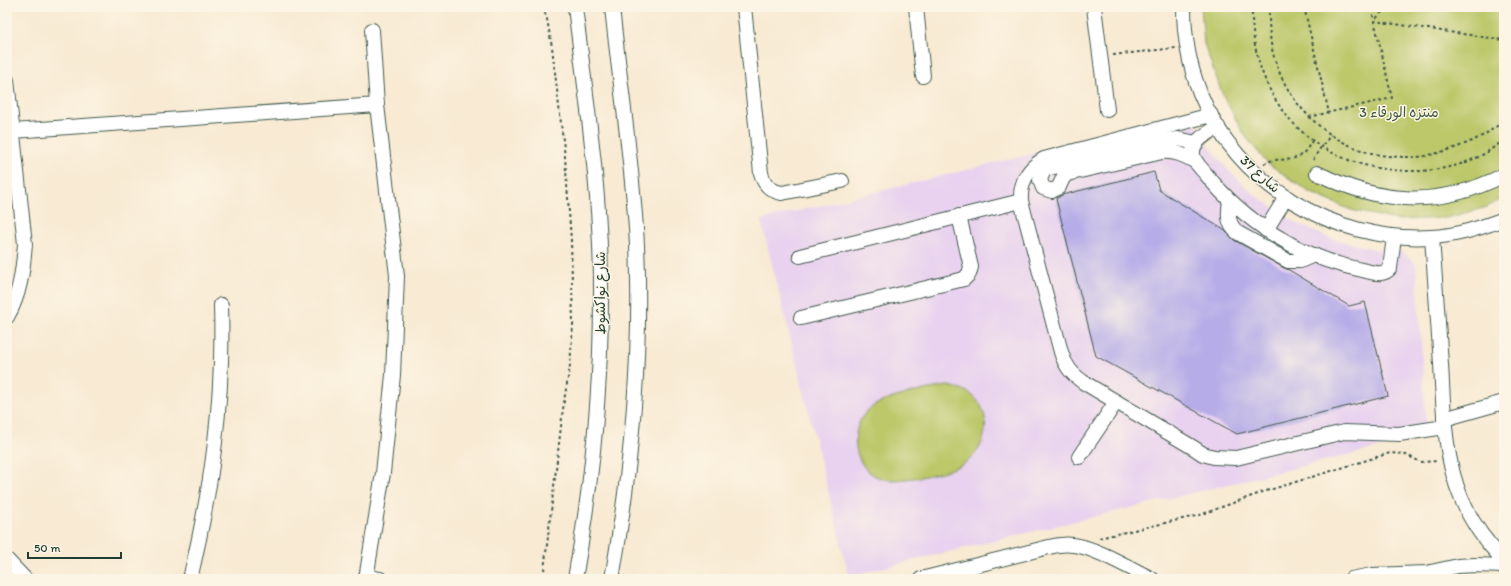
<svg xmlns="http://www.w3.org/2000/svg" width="1511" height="586" font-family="Itim,'Playpen Sans Arabic',sans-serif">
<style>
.built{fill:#e8d2ef}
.green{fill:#bcc86a;stroke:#6e824f}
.building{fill:#b5ace8}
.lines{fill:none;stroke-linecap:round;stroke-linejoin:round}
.minor-casing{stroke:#40574c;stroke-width:16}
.path{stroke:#40574c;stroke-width:2;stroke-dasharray:3 3;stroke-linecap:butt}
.minor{stroke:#fff;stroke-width:14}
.labels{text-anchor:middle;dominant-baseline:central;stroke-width:3;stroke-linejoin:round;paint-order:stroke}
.park-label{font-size:14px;fill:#3e593f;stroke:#fcf5e5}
.street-label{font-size:14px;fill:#1f3d34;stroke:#fcf5e5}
</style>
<rect width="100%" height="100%" fill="#fcf5e5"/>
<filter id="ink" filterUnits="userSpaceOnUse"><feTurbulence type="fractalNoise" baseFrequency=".025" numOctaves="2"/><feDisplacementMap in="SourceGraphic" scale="8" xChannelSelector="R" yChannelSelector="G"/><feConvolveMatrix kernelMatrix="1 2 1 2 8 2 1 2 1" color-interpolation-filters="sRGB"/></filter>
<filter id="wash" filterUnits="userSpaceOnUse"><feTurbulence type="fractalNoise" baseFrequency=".012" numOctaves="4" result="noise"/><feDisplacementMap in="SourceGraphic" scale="16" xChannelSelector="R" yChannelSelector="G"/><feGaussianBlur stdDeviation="0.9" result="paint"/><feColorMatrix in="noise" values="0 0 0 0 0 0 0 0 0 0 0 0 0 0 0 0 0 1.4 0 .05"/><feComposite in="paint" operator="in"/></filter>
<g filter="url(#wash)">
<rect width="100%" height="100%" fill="#f8ead3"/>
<polygon class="built" points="1191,115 1207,143 1229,171 1256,196 1296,223 1329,238 1374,249 1402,252 1416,264 1427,436 849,576 761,220"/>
<g class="green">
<polygon points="1201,7 1504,7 1504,198 1487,207 1446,218 1397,220 1351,210 1309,192 1266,162 1243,133 1222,93 1204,44"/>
<path d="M 948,386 C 957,388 967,390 973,396 C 993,413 987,446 969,460 C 955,472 901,483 884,479 C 851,472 846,425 872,407 C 886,397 931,388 948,386 Z"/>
</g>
<g id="blocks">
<polygon class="building" points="1154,172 1159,190 1224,230 1234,240 1284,268 1289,270 1349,306 1365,302 1388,396 1237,434 1096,356 1056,199 1062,195"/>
</g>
</g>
<g filter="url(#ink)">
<use href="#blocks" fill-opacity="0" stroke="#40574c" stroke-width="1"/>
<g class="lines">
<defs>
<g id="minor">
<path d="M 575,7 C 587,104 602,202 601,299 C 601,391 591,489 575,579"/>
<path d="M 612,7 C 620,86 633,165 637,245 C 642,355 631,470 612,579"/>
<path d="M 744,7 L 761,173 C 764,185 770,191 782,193 L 842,181"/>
<polyline points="916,7 923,76"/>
<polyline points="1094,7 1107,110"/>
<path d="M 1184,7 C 1184,36 1189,65 1200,93 C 1236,184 1334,243 1431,237 C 1456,236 1480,228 1504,219"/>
<path d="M 7,80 L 25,244 C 23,270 20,295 7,317"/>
<path d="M 1211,115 L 1044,159 C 1027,169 1020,182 1021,201 L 1061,352 C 1065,366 1072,374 1083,382 L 1194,448 L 1203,454 L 1214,457 L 1236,458 L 1344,432 L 1399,434 L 1445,427"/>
<path d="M 1218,127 C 1209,133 1193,140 1193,152 C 1192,160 1200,167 1205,173 C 1244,222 1301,258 1362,270 C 1372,272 1383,277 1390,268 L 1394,237"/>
<polyline points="13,131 377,105 372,30"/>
<path d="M 1196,143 L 1178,139 L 1163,141 L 1046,169 L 1043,172 L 1040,180 L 1043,188 L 1052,191 L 1059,187 L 1063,178 L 1067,174 L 1162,152 C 1175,151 1184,155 1196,162"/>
<path d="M 1317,173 C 1381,205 1440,208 1504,175"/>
<path d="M 1230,201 C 1228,214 1227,224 1238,233 L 1288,261 L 1300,261 L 1314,255"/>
<polyline points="1266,230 1286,197"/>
<path d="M 1432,237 C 1435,280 1438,322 1441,364 C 1445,439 1445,504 1504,560"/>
<polyline points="800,256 1021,201"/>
<polyline points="801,318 964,279 969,274 971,267 959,216"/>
<polyline points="1444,419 1504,402"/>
<polyline points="1079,457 1116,402"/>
<polyline points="7,560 25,579"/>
<polyline points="366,577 380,579"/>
<path d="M 190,579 C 212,487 224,400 221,305"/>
<polyline points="366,579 383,473 393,375 397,276 377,105"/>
<path d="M 921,579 L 1049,547 C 1057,545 1065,544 1073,545 C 1095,547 1131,569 1152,579"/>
<polyline points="1351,579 1372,575 1426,573 1458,566 1475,565 1504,566"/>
</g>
</defs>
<use href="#minor" class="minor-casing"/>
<g class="path">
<polyline points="543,7 547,19 552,47 565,157 571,240 573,324 570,366 564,401 543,579"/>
<path d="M 1252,7 C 1250,94 1305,162 1393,170 C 1421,173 1450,170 1476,158 C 1486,154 1495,146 1504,140"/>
<path d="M 1269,7 C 1269,19 1269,31 1271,43 C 1278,89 1313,131 1356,148 C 1372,155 1391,157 1409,157 C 1423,158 1438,153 1451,149 C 1470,143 1489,134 1504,120"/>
<polyline points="1304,7 1329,113"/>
<polyline points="1386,7 1374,21 1504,40"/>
<polyline points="1113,55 1176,48"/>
<polyline points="1309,117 1392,98 1371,7"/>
<polyline points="1313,160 1321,147 1331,135"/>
<path d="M 1264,164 C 1275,156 1289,163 1299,156 C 1305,153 1309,146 1312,141"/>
<polyline points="1099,538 1200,515 1263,492 1390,453 1404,454 1421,462 1438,461"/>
</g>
<use href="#minor" class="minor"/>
</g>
</g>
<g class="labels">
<g class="park-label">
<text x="1399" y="112">منتزه الورقاء 3</text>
</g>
<g class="street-label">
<text transform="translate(1260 174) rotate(42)">شارع 37</text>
<text transform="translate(600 293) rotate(-90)">شارع نواكشوط</text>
</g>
</g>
<rect width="1511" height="586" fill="none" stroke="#fcf5e5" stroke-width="24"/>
<path d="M28 552v6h93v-6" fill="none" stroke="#1f3d34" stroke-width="2"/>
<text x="34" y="552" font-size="12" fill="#1f3d34" stroke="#fcf5e5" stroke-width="3" paint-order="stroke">50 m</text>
</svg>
